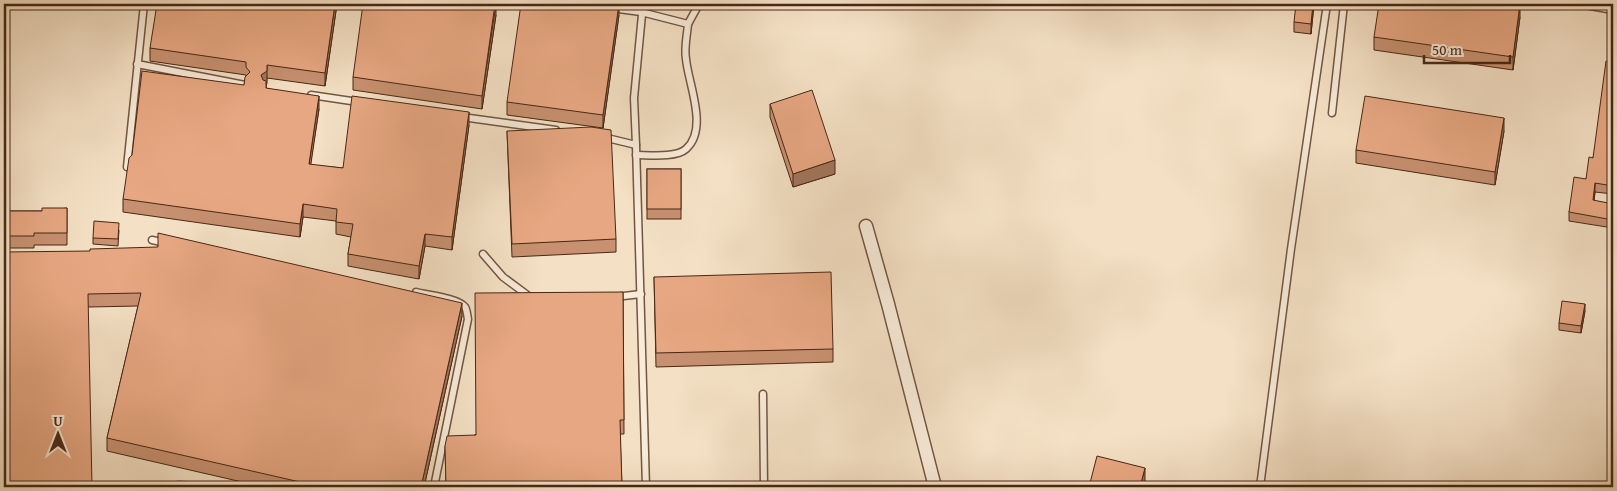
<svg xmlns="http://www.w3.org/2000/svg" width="1617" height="491" font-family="'Gentium Book Plus',serif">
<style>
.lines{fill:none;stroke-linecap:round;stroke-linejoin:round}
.service-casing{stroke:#735541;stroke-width:9}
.minor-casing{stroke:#735541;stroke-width:15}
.service{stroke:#f8ebd9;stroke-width:6}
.minor{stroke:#f8ebd9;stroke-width:12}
.wall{fill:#c79070;stroke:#482715}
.shaded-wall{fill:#a2755b;stroke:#482715}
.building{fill:#e7a782;stroke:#482715}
</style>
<rect width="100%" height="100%" fill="#f4e0c4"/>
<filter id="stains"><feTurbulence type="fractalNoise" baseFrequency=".004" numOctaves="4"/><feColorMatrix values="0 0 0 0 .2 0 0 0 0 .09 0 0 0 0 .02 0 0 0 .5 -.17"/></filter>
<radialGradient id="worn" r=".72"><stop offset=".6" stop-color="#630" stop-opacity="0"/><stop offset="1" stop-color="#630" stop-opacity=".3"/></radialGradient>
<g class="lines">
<defs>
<g id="service">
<polyline points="1579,4 1613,10"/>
<path d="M 611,8 L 641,12 L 688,24 C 687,36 684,48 686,59 C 688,83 709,129 686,149 C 676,158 649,155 636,155"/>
<polyline points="688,24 699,4"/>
<polyline points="137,64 245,85"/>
<polyline points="311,95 358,102"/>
<polyline points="1332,113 1344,4"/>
<polyline points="462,117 556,130"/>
<polyline points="603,137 636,145 646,487"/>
<polyline points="636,145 634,98 643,4"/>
<polyline points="127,167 144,4"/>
<polyline points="152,240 166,243"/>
<polyline points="483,254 503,277 530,297"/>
<path d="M 416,292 C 427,295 458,298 465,307 C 467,310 467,315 468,319 L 434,487"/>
<polyline points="615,297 641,294"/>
<polyline points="763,394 764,487"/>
<polyline points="170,487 178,485 216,487"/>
<polyline points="1260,487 1291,249 1327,4"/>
</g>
<polyline id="minor" points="866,226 888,304 935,487"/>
</defs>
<use href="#service" class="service-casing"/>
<use href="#minor" class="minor-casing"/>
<use href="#service" class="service"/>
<use href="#minor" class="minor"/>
</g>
<g class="wall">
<polygon points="337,4 325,86 267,78 266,88 319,109 310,165 343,168 469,125 452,250 425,246 419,279 348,266 348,254 351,237 336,234 336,221 303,217 300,237 123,212 123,199 244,85 246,76 246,75 150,61 150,48"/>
<polygon points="1314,4 1311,34 1294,32 1294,22"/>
<polygon points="496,15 482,109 353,90 353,77"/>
<polygon points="619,15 603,128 507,115 507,102"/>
<polygon points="1520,17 1513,70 1374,50 1374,37"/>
<polygon points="1613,62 1613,194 1595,192 1594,201 1613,204 1613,228 1569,221 1569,212 1586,179 1593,158"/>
<polygon points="770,104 835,174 793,187 770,117"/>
<polygon points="507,131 616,239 616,252 512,257"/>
<polygon points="1504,131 1495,185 1356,163 1356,150"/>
<rect x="647" y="169" width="34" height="50"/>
<polygon points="67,208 67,245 34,245 34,248 4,248 4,211 42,211"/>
<polygon points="119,230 118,246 93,244 93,238"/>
<polygon points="4,252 462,316 424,487 264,487 107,451 107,438 138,306 89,307"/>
<polygon points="654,277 833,349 833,362 656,367"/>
<polygon points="623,292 624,434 620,434 622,487 446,487 445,446 475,435"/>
<polygon points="1585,311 1581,333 1559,330 1559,323"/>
</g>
<g class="shaded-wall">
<polygon points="335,4 337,4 325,86 325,73"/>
<polygon points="496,4 496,15 482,109 482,96"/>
<polygon points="619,4 619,15 603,128 603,115"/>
<polygon points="1313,4 1314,4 1311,34 1311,24"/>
<polygon points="1520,4 1520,17 1513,70 1513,57"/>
<polygon points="267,65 267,84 261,88 261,75"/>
<polygon points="319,96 319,109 309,177 309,164"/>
<polygon points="469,112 469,125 452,250 452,237"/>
<polygon points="1504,118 1504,131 1495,185 1495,172"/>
<polygon points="835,160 835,174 793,187 793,174"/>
<polygon points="1595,183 1595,192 1593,209 1593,200"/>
<polygon points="303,204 303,217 300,237 300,224"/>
<polygon points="425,234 425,246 419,279 419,266"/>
<polygon points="462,303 462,316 424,487 421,487"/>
<polygon points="1585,304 1585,311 1581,333 1581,326"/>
<polygon points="1145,468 1145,482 1143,487 1140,487"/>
</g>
<g class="building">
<polygon points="157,4 335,4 325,73 267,65 267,71 261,75 263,80 266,81 266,88 319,96 309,164 343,168 352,96 469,112 452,237 425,234 419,266 348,254 353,224 336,222 337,209 303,204 300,224 123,199 129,158 132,155 142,71 244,85 245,77 250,72 246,67 246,62 150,48"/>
<polygon points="363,4 495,4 482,96 353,77"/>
<polygon points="521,4 619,4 603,115 507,102"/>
<polygon points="1296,4 1313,4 1311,24 1294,22"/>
<polygon points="1379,4 1520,4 1513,57 1374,37"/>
<polygon points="1606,61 1613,62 1613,186 1595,183 1593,200 1613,204 1613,220 1569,212 1574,177 1586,179 1589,157 1593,158"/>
<polygon points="812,90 835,160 793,174 770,104"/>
<polygon points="1365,96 1504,118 1495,172 1356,150"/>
<polygon points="591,127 611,130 616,239 512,244 507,131"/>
<rect x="647" y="169" width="34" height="40"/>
<polygon points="42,208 67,208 67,233 34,233 34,236 4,236 4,211 42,211"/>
<polygon points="94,221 119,223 118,239 93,238"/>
<polygon points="158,233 462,303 421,487 322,487 107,438 141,293 88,294 92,487 4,487 4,252 90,251 90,249 158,247"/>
<polygon points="831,272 833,349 656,353 654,277"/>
<polygon points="623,292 624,420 620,420 622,487 446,487 445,446 447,436 476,435 475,293"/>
<polygon points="1562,301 1585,304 1581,326 1559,323"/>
<polygon points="1097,456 1145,468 1140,487 1089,487"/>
</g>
<rect width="1617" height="491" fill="none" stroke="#f4e0c4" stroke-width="20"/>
<rect x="5" y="5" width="1607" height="481" fill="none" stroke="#482715" stroke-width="2.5"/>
<rect x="10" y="10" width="1597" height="471" fill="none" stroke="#482715"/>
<g transform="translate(58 434)" stroke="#f8ebd9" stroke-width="4" paint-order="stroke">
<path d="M0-4L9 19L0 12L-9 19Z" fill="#482715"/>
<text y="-8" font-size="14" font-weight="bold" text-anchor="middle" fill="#482715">U</text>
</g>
<path d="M1424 55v8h86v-8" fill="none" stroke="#482715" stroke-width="2.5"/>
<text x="1432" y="55" font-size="15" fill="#482715" stroke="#f8ebd9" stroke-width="4" paint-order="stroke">50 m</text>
<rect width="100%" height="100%" filter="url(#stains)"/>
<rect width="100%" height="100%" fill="url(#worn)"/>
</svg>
